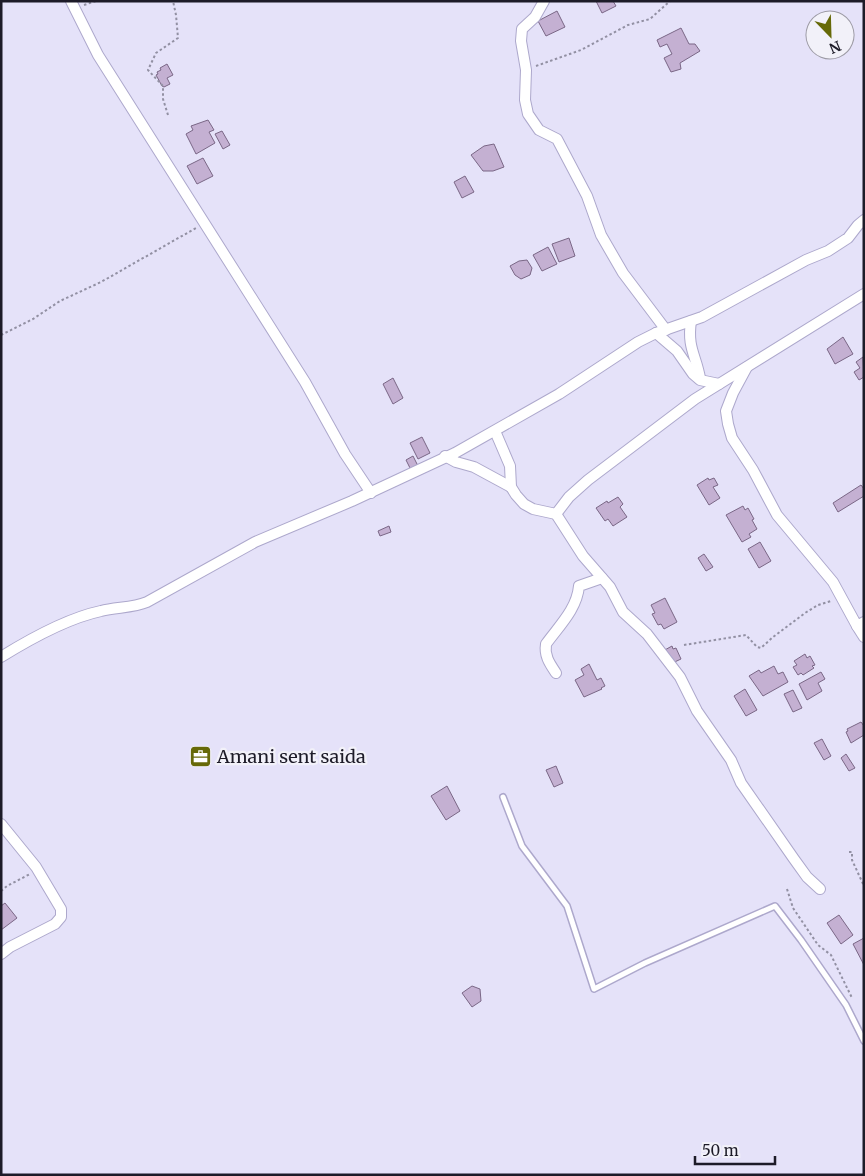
<svg xmlns="http://www.w3.org/2000/svg" width="865" height="1176" font-family="Merriweather,serif">
<style>
.building{fill:#c4b0d2;stroke:#7a6786}
.lines{fill:none;stroke-linecap:round;stroke-linejoin:round}
.service-casing{stroke:#ada8cc;stroke-width:8}
.minor-casing{stroke:#ada8cc;stroke-width:12}
.path{stroke:#9290a3;stroke-width:2;stroke-dasharray:2.5 2.5;stroke-linecap:butt}
.service{stroke:#fff;stroke-width:5}
.minor{stroke:#fff;stroke-width:10}
.labels{text-anchor:middle;dominant-baseline:central;stroke-width:4.5;stroke-linejoin:round;paint-order:stroke}
.poi-label{font-size:18px;fill:#1d1b28;stroke:#f2f1f9;text-anchor:start}
</style>
<rect width="100%" height="100%" fill="#e5e2f9"/>
<g class="building">
<polygon points="596,1 613,1 616,6 602,13"/>
<polygon points="557,11 565,27 546,36 538,21"/>
<polygon points="681,28 689,44 695,44 700,51 680,63 681,69 671,72 664,58 672,54 667,44 660,47 657,40"/>
<polygon points="167,64 173,75 167,78 170,84 164,87 162,86 156,75 158,74 157,72 161,70 160,68"/>
<polygon points="208,120 214,130 209,132 215,143 196,154 186,134 193,130 191,126"/>
<polygon points="222,131 230,145 223,149 215,134"/>
<polygon points="494,144 504,167 493,171 483,171 471,155 484,146"/>
<polygon points="203,158 213,176 197,184 187,166"/>
<polygon points="465,176 474,192 462,198 454,182"/>
<polygon points="569,238 575,256 559,262 552,244"/>
<polygon points="548,247 557,264 542,271 533,255"/>
<polygon points="527,260 532,268 530,275 521,279 515,275 510,266 519,261"/>
<polygon points="843,337 853,354 835,364 827,349"/>
<polygon points="863,357 864,377 859,380 854,372 860,368 856,362"/>
<polygon points="393,378 403,398 393,404 383,384"/>
<polygon points="422,437 430,453 418,459 410,443"/>
<polygon points="413,456 420,470 413,474 406,460"/>
<polygon points="708,478 709,480 714,478 718,485 713,487 720,498 709,505 697,485"/>
<polygon points="861,485 864,489 864,496 838,512 833,503"/>
<polygon points="618,497 623,504 620,507 627,517 613,526 608,519 605,521 596,508 607,501 608,503"/>
<polygon points="743,506 745,510 748,508 754,519 752,520 757,529 749,534 751,537 742,542 726,515"/>
<polygon points="389,526 391,532 380,536 378,531"/>
<polygon points="760,542 771,561 759,568 748,549"/>
<polygon points="704,554 713,567 706,571 698,558"/>
<polygon points="665,598 677,622 664,629 661,624 658,625 652,614 655,613 651,605"/>
<polygon points="672,646 673,649 676,648 681,659 666,666 663,651"/>
<polygon points="805,654 807,658 810,656 815,665 812,666 814,668 803,675 801,673 798,675 793,667 797,665 794,661"/>
<polygon points="589,664 597,680 601,678 605,686 601,688 602,689 584,697 575,680 584,675 581,669"/>
<polygon points="774,666 778,674 783,672 788,682 763,696 749,676 759,670 761,673"/>
<polygon points="821,672 825,679 818,683 822,691 807,700 799,684"/>
<polygon points="745,689 757,710 746,716 734,696"/>
<polygon points="793,690 802,708 793,712 784,694"/>
<polygon points="861,722 864,726 864,735 851,743 846,732 848,731 847,729"/>
<polygon points="822,739 831,756 824,760 814,743"/>
<polygon points="846,754 855,768 849,771 841,758"/>
<polygon points="556,766 563,783 554,787 546,770"/>
<polygon points="447,786 460,811 446,820 431,796"/>
<polygon points="5,903 17,918 1,930 1,906"/>
<polygon points="839,915 853,935 841,944 827,923"/>
<polygon points="864,938 864,965 853,944"/>
<polygon points="472,986 480,989 481,1001 472,1007 462,993"/>
</g>
<g class="lines">
<defs>
<polyline id="service" points="503,797 522,846 567,906 594,989 645,963 775,906 801,940 846,1005 864,1041"/>
<g id="minor">
<polyline points="71,1 98,55 305,382 345,454 371,493"/>
<polyline points="544,1 535,17 522,29 521,41 526,70 525,100 528,114 539,130 557,139 587,196 601,235 623,273 666,330"/>
<path d="M 691,321 C 687,348 696,355 700,378"/>
<polyline points="656,333 677,351 693,374 700,380 719,384"/>
<polyline points="747,367 733,393 726,411 728,424 732,438 753,470 777,515 833,582 857,626 864,622"/>
<polyline points="495,431 510,466 511,487 516,495 524,504 533,509 556,514 569,497 588,480 695,399 864,294"/>
<polyline points="445,456 456,462 474,467 511,487"/>
<polyline points="556,514 583,556 610,587 623,612 647,634 680,677 697,711 731,760 741,783 794,859 807,877 820,889"/>
<polyline points="857,626 864,637"/>
<path d="M 1,657 C 30,639 68,618 101,611 C 116,607 133,608 147,602 L 255,542 L 352,501 L 455,453 L 559,394 L 638,342 L 656,333 L 702,317 L 806,260 L 828,251 L 848,238 L 858,225 L 864,220"/>
<path d="M 556,673 C 550,664 544,656 546,644 C 559,626 577,609 579,586 L 602,578"/>
<polyline points="1,824 36,867 61,909 61,917 55,924 10,947 1,954"/>
</g>
</defs>
<use href="#service" class="service-casing"/>
<use href="#minor" class="minor-casing"/>
<g class="path">
<polyline points="84,5 96,1"/>
<polyline points="536,66 581,50 628,25 650,19 670,1"/>
<polyline points="168,115 163,99 163,86 148,70 156,53 178,38 176,15 173,1"/>
<polyline points="1,335 33,319 60,301 101,282 196,228"/>
<polyline points="684,645 746,635 757,647 761,648 773,637 805,613 818,605 831,601"/>
<polyline points="849,852 852,852 852,860 864,886"/>
<polyline points="787,889 793,908 818,945 831,955 852,998"/>
<polyline points="1,891 7,886 30,874"/>
</g>
<use href="#service" class="service"/>
<use href="#minor" class="minor"/>
</g>
<defs>
<symbol id="office-square" viewBox="-11 -11 22 22"><rect x="-9" y="-9" width="18" height="18" rx="4" fill="#666908" stroke="#f2f1f9"/><path d="M-6-3h4V-5.5h4V-3h4V5H-6ZM-1-4.5V-3h2v-1.5ZM-6 0V1H6V0Z" fill="#fff"/></symbol>
</defs>
<g fill-rule="evenodd">
<use href="#office-square" x="188" y="744" width="25" height="25"/>
</g>
<g class="labels">
<g class="poi-label">
<text x="217" y="756">Amani sent saida</text>
</g>
</g>
<rect width="865" height="1176" fill="none" stroke="#1d1b28" stroke-width="5"/>
<g transform="translate(830 35) rotate(157)"><circle r="24" fill="#f2f1f9" stroke="#9d9ba5"/>
<path d="M0-4L9 19L0 12L-9 19Z" fill="#666908"/>
<text y="-8" font-size="14" font-weight="bold" text-anchor="middle" fill="#1d1b28">N</text>
</g>
<path d="M695 1156v8h80v-8" fill="none" stroke="#1d1b28" stroke-width="2.5"/>
<text x="702" y="1156" font-size="15" fill="#1d1b28" stroke="#f2f1f9" stroke-width="4" paint-order="stroke">50 m</text>
</svg>
